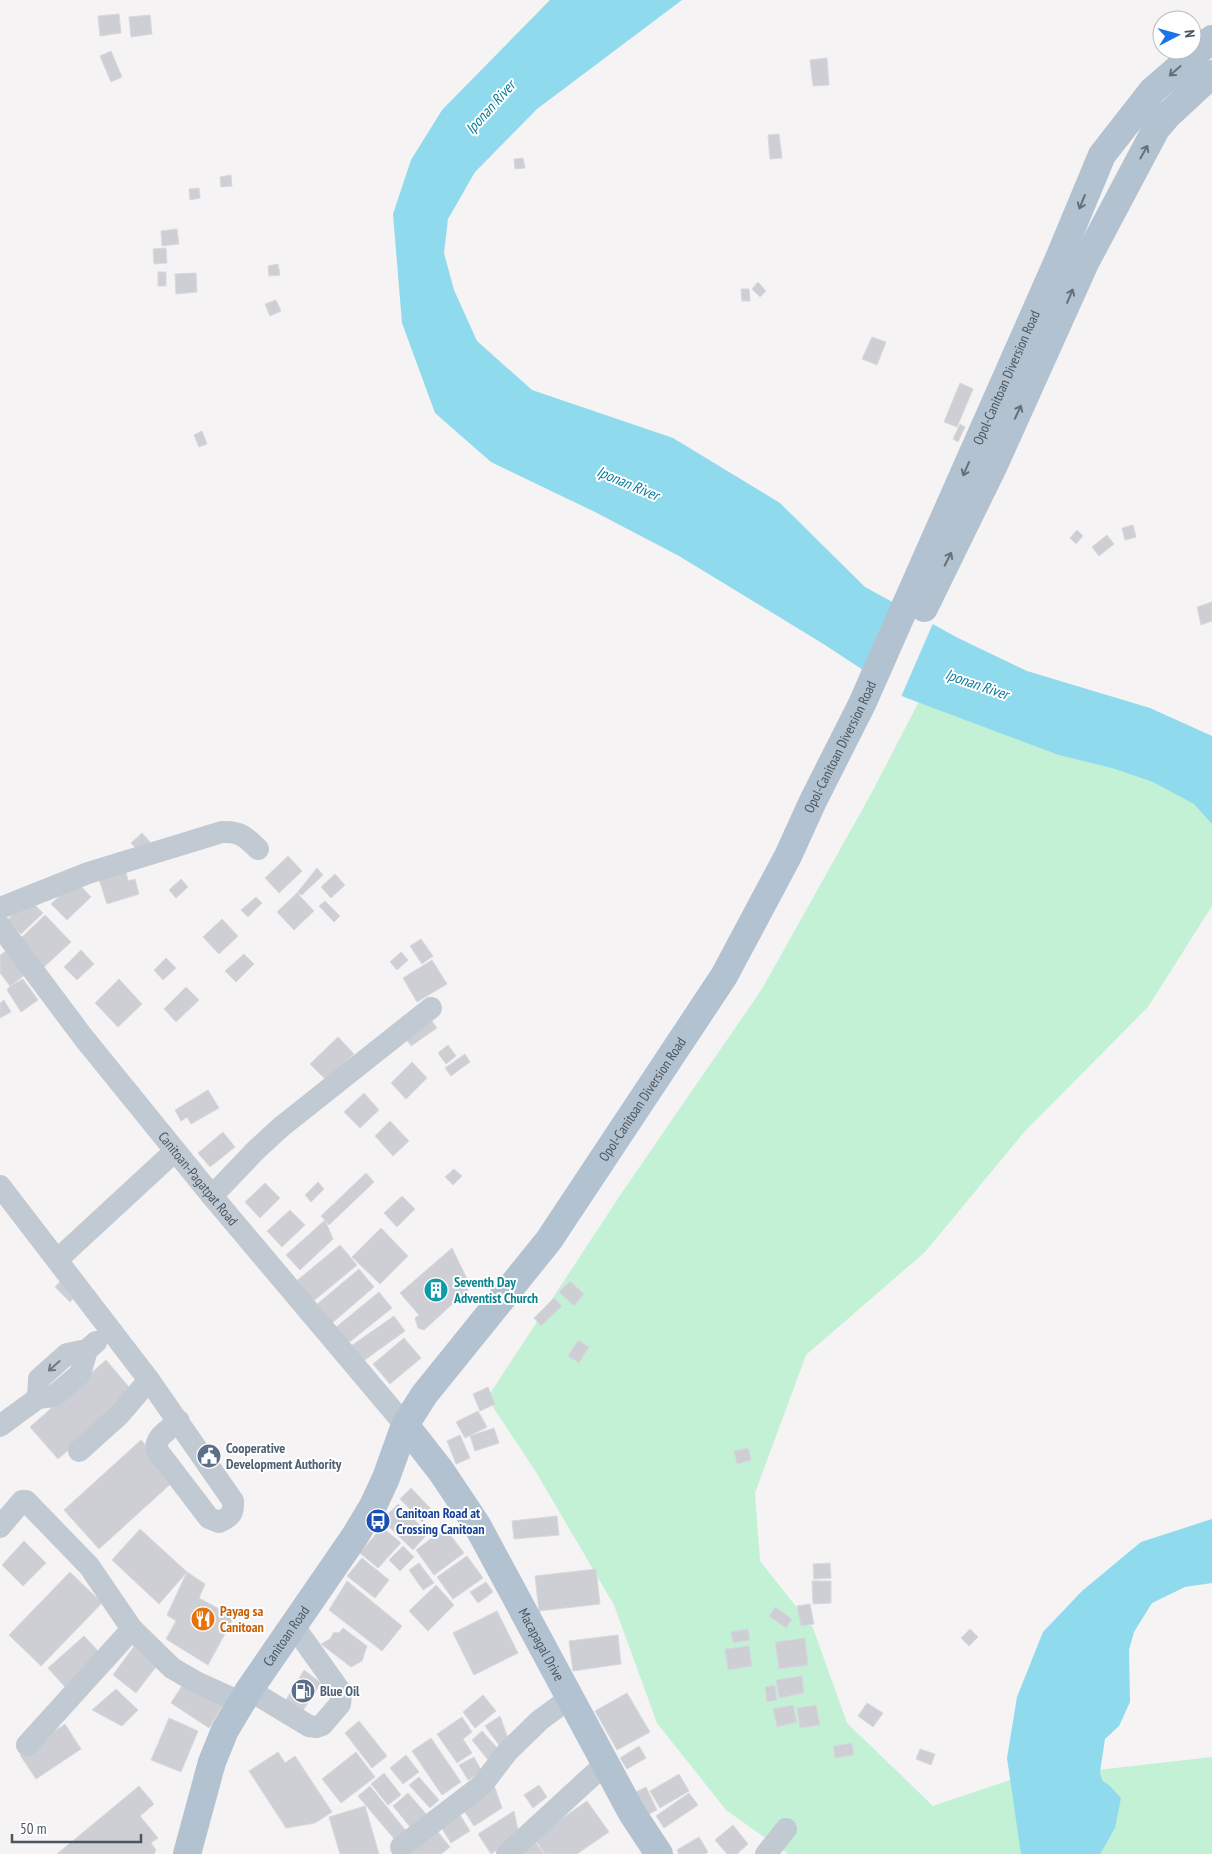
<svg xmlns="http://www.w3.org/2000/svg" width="1212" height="1854" font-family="'PT Sans Narrow',sans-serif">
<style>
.green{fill:#c3f1d5}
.water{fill:#90daee}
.pier{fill:#f5f3f3}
.building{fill:#cdcfd5;stroke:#d7d9de}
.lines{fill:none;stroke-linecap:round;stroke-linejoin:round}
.minor{stroke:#c1cad2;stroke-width:22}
.major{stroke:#b3c2d1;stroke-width:28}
.oneway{stroke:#64717d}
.oneway2{stroke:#6e7983}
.labels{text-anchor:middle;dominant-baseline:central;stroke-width:4;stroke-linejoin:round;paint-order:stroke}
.street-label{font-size:14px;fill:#4a5661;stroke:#fff}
.culture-label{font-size:14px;font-weight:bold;fill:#0d838f;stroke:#fff;text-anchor:start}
.service-label{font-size:14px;font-weight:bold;fill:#4e5e75;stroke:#fff;text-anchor:start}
.transit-label{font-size:14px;font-weight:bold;fill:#164399;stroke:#fff;text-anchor:start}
.food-label{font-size:14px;font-weight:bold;fill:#c56008;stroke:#fff;text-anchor:start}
.water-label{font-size:15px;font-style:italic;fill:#0c7c9b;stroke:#fff}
</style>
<rect width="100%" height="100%" fill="#f5f3f3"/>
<polygon class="green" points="926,688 1208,797 1212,823 1212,906 1148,1007 1025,1131 925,1252 806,1355 755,1493 760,1561 813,1628 847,1723 933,1806 1010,1780 1212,1757 1212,1854 788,1854 726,1810 657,1723 614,1605 536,1472 487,1398 623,1191 762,989 871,794"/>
<g class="water">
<polygon points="550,0 682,0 537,109 475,172 448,219 444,253 454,290 477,341 532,390 673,438 780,503 865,587 958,638 1027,671 1150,708 1212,736 1212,824 1194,804 1153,782 1112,768 1059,755 904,697 825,645 679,556 595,512 491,462 435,413 402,323 393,214 411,160 442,110"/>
<polygon points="1212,1519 1212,1583 1185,1587 1152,1603 1134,1632 1129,1650 1130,1702 1119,1726 1105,1739 1100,1772 1102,1780 1111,1787 1121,1798 1115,1828 1100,1854 1021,1854 1007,1758 1017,1697 1043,1632 1082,1591 1141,1542"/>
</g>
<polygon class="pier" points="895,600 934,621 901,697 864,673"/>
<g class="building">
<polygon points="119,14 121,33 100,36 98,16"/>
<polygon points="150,15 152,34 131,37 129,17"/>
<polygon points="111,51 122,77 111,82 100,56"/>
<polygon points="827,58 829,85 813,86 810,60"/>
<polygon points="779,134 782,158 770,159 768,135"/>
<polygon points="523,158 525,168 515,169 514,159"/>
<polygon points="231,175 232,186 221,187 220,177"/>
<polygon points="199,188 200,198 190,200 189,189"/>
<polygon points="177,229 179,244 162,246 161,231"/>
<polygon points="166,248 167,263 154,264 153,249"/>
<polygon points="278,264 280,275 269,276 268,266"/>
<rect x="158" y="272" width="8" height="14"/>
<polygon points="196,273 197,292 176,294 175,274"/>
<polygon points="758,282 766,291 760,297 752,289"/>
<polygon points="741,289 749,289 750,301 742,301"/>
<polygon points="276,300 281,311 270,316 265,304"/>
<polygon points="872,337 886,342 877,365 862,359"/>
<polygon points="960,383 973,389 957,427 944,422"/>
<polygon points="960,424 965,427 958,442 953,439"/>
<polygon points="202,431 207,444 199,447 194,435"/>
<polygon points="1133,525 1136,537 1125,540 1122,528"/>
<polygon points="1077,530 1083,536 1076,544 1070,538"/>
<polygon points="1107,535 1114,544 1099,556 1092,547"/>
<polygon points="1212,602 1212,621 1201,625 1197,607"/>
<polygon points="142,833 151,843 140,853 131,843"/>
<polygon points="288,856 302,871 279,893 265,878"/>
<polygon points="125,868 128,881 135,879 139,894 107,904 98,876"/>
<polygon points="317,868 323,875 302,895 297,893"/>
<polygon points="335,874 345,885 331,898 321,887"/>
<polygon points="181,879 188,887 176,898 169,890"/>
<polygon points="76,881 91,897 67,920 51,904"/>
<polygon points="297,893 314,911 294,930 277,912"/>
<polygon points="256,897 262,903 248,917 241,910"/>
<polygon points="29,899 43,913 21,934 7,920"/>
<polygon points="325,901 340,916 334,922 319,906"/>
<polygon points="45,915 71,942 44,967 19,940"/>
<polygon points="222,919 238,936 219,954 203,937"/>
<polygon points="421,939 433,956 422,964 410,946"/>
<polygon points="81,950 94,964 77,980 64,967"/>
<polygon points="6,951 25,975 10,986 0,973 0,955"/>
<polygon points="401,952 408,960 397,970 390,962"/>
<polygon points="244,954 254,964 236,982 225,971"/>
<polygon points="166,958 176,968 163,980 154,970"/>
<polygon points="432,960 447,984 417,1002 403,978"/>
<polygon points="23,979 38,1000 21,1012 7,990 10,986"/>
<polygon points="119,979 142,1004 118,1027 95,1003"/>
<polygon points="186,987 199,1000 176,1022 164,1009"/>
<polygon points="4,1000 11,1012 0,1018 0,1003"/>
<polygon points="429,1017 437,1028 411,1046 403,1034"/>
<polygon points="338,1037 354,1054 326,1080 310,1064"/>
<polygon points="448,1045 456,1056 446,1064 438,1053"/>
<polygon points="465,1054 470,1062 451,1076 445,1068"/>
<polygon points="412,1062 427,1078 406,1099 391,1083"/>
<polygon points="208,1090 219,1108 191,1124 187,1117 181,1121 175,1110"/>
<polygon points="364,1093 379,1110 360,1128 344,1112"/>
<polygon points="390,1121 409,1141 393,1156 375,1136"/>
<polygon points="223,1132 235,1147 210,1167 198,1153"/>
<polygon points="454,1169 462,1176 453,1185 445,1177"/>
<polygon points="366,1173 374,1182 329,1225 321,1216"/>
<polygon points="318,1182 324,1189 311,1202 305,1195"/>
<polygon points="265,1183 280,1198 260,1218 245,1202"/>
<polygon points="402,1196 415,1209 397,1227 384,1213"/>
<polygon points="290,1210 305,1225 282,1247 267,1231"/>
<polygon points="325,1220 333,1239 300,1270 286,1255"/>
<polygon points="381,1228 408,1256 380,1284 352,1257"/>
<polygon points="340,1245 357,1265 310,1304 294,1283"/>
<polygon points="452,1248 471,1287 424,1330 418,1328 415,1318 419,1315 400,1293"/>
<polygon points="359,1269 374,1287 331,1324 316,1305"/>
<polygon points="67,1274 80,1291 70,1302 55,1287"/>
<polygon points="570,1281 584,1294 574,1306 559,1292"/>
<polygon points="379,1292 392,1308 347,1344 335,1328"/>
<polygon points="554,1298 562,1306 541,1326 534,1318"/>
<polygon points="394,1316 405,1331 362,1362 351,1346"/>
<polygon points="404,1338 421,1358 390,1384 373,1364"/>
<polygon points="578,1340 589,1347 579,1363 568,1356"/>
<polygon points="106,1360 134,1393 58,1459 30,1427"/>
<polygon points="488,1387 495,1404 480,1411 473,1394"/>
<polygon points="478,1411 487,1427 465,1438 456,1422"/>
<polygon points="494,1428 499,1443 475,1451 470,1436"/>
<polygon points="460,1435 470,1458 456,1464 447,1441"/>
<polygon points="141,1440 176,1479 99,1549 64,1510"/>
<polygon points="748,1448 751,1460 737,1464 734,1451"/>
<polygon points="411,1488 433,1511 422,1522 400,1499"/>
<polygon points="398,1504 428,1533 413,1550 382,1520"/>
<polygon points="557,1516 559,1535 514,1539 512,1521"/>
<polygon points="382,1527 401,1543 378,1568 360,1553"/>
<polygon points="445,1528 464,1553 434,1575 416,1550"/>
<polygon points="140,1529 187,1572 159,1604 112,1560"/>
<polygon points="24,1541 46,1563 23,1586 2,1565"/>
<polygon points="403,1546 414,1557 400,1571 389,1560"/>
<polygon points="467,1556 483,1578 453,1599 437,1577"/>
<polygon points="362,1558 389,1580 375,1598 347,1576"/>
<polygon points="419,1563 434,1583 423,1590 409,1570"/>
<polygon points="830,1563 831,1578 814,1579 813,1564"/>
<polygon points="596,1569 600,1604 539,1611 535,1576"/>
<polygon points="70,1572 102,1603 41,1666 9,1635"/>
<polygon points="187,1572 205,1584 199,1598 234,1617 208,1665 166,1639 176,1621 167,1615"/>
<polygon points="347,1581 402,1626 382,1651 329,1610"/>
<polygon points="812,1581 831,1581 831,1603 813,1604"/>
<polygon points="486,1582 493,1592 478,1603 470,1592"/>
<polygon points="436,1585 454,1605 428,1631 409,1611"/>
<polygon points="810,1604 814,1624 801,1626 797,1606"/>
<polygon points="775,1607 792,1619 786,1628 769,1616"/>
<polygon points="497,1611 518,1653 474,1675 453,1633"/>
<polygon points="343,1628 367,1646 362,1661 351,1667 321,1644 330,1639 334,1632 339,1633"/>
<polygon points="748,1629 750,1640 733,1643 731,1632"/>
<polygon points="970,1629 978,1637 969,1646 961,1638"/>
<polygon points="618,1635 621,1664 573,1671 569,1641"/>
<polygon points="84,1636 101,1654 65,1687 48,1668"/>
<polygon points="805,1638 808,1665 779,1669 775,1642"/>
<polygon points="138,1641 162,1659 136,1693 113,1675"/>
<polygon points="749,1646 752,1666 728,1670 725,1649"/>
<polygon points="304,1670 321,1683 302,1712 286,1700"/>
<polygon points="802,1676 804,1693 779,1698 776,1680"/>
<polygon points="185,1681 223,1705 209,1728 171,1703"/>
<polygon points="775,1685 777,1700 767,1702 765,1687"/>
<polygon points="116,1689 138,1710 122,1726 92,1710"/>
<polygon points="627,1693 650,1732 617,1750 595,1711"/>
<polygon points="483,1695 496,1711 475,1728 463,1712"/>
<polygon points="867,1703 883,1713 873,1727 858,1716"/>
<polygon points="793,1705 797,1722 777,1727 773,1709"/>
<polygon points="816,1705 820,1725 800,1728 797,1708"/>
<polygon points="500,1716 508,1738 499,1745 485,1726"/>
<polygon points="462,1717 472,1732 463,1739 472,1753 457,1763 437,1734"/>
<polygon points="169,1718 198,1731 181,1772 151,1760"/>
<polygon points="359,1721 387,1756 372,1768 345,1733"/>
<polygon points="65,1724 81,1749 36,1779 20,1755"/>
<polygon points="482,1731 499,1750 488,1760 472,1740"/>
<polygon points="431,1738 461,1782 442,1795 412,1751"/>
<polygon points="852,1743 854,1755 835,1758 833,1746"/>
<polygon points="639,1746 646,1758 627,1769 620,1758"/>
<polygon points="920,1749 935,1754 931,1765 916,1759"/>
<polygon points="278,1752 285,1763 295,1756 332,1812 315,1823 286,1828 249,1771"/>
<polygon points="356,1752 375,1777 341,1803 322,1779"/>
<polygon points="406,1755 419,1772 403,1784 390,1768"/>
<polygon points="474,1757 482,1772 468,1780 459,1765"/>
<polygon points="384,1773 401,1795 388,1805 371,1784"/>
<polygon points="679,1774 689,1791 660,1808 650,1791"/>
<polygon points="419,1777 439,1800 430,1808 409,1785"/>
<polygon points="494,1785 502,1808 474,1826 461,1806"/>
<polygon points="539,1785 547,1797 533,1808 524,1795"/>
<polygon points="139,1786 154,1804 140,1816 158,1838 151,1843 156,1850 154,1854 57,1854"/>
<polygon points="370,1786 407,1832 396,1841 358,1796"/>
<polygon points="646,1787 657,1810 647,1815 636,1792"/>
<polygon points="408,1793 427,1815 411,1828 393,1806"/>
<polygon points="689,1793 698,1805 664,1828 656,1816"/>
<polygon points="587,1801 609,1832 577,1854 545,1854 534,1838"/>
<polygon points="365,1806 379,1854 340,1854 329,1817"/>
<polygon points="457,1810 470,1831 451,1843 438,1822"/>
<polygon points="514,1811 519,1835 491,1854 478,1834"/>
<polygon points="733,1825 748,1844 737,1854 727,1854 715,1840"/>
<polygon points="434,1827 450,1847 441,1854 399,1854"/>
<polygon points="699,1837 708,1852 705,1854 679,1854 677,1850"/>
<polygon points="534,1840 544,1854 516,1854"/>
</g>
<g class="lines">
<g class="minor">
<path d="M 0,908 L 88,873 L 222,832 C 240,831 246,837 258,849"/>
<path id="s1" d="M 0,926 L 83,1037 L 212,1196 L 405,1425"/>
<polyline points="0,1186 149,1380 119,1415 79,1451"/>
<polyline points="212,1196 255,1151 281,1127 431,1008"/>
<polyline points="57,1260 175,1151"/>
<path d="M 149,1380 L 233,1501 C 234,1514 230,1517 219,1522 L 209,1518 L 157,1450 C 153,1438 171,1428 179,1421"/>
<polyline points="38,1398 39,1379 67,1354 87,1350 96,1342"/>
<polyline points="0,1426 38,1398 54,1396 80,1374 87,1350"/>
<polyline points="0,1527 22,1501 26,1501 89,1566 132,1629 172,1668 196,1682 240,1702"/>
<polyline points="249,1690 309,1726 316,1727 322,1725 340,1704 341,1695 338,1688 293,1625"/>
<polyline points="27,1745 132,1629"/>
<polyline points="401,1847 482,1785 508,1751 540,1720 570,1698"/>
<polyline points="507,1854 605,1764"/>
<polyline points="766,1854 786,1829"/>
</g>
<g class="major">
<polyline points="924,608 994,465 1085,263 1156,129 1168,115 1212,74"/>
<path id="s2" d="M 405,1425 L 441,1471 L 477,1525 L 632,1813 L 659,1854"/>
<path id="s3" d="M 187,1854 L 212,1762 L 225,1730 L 249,1690 L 355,1536 L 373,1506 L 386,1478 L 405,1425 L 424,1395 L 549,1240 L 724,976 L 788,856 L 813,801 L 862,704 L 1060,256 L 1102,155 L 1152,91 L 1212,39"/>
</g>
</g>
<defs><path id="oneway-shaft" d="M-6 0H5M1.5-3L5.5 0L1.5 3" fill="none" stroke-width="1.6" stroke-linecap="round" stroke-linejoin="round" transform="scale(1.25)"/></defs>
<g class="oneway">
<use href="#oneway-shaft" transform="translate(1175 71) rotate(139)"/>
<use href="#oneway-shaft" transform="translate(1144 152) rotate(-61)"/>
<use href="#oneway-shaft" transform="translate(1082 202) rotate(112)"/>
<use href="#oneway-shaft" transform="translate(1070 296) rotate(-67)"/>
<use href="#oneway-shaft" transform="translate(1018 412) rotate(-65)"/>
<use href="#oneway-shaft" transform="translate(966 469) rotate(114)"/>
<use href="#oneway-shaft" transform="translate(948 559) rotate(-63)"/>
</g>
<use class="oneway2" href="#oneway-shaft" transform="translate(54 1366) rotate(138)"/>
<defs>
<symbol id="building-disc" viewBox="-11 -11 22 22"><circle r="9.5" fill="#0f9aa8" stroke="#fff"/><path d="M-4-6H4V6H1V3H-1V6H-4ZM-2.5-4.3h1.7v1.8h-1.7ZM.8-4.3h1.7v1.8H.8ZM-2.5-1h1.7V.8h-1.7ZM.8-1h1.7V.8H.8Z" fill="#fff"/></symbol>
<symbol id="civic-disc" viewBox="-11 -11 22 22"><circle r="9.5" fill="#5c6f8a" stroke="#fff"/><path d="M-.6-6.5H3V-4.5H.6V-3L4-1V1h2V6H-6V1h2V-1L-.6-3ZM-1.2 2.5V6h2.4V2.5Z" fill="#fff"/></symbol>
<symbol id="bus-disc" viewBox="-11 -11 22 22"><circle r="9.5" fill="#1a4fb4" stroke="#fff"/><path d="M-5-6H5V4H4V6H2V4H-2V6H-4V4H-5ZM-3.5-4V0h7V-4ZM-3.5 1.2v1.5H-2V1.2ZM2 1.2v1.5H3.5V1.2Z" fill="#fff"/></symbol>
<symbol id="restaurant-disc" viewBox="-11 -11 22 22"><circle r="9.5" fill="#e8710a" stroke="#fff"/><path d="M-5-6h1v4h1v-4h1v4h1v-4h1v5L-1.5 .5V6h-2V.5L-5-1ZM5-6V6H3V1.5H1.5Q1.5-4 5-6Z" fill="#fff"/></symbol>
<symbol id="fuel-disc" viewBox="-11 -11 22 22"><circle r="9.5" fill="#5c6f8a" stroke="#fff"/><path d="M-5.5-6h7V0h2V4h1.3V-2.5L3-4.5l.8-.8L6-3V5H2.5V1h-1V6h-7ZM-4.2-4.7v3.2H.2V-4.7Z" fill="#fff"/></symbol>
</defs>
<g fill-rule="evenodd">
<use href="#building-disc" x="422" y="1276" width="28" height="28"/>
<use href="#civic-disc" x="195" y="1442" width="28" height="28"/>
<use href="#bus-disc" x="364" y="1507" width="28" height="28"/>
<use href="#restaurant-disc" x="189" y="1605" width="28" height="28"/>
<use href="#fuel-disc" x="289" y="1677" width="28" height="28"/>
</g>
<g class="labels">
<g class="street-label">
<text stroke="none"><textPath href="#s3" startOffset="1699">Opol-Canitoan Diversion Road</textPath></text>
<text stroke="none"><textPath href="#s3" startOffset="1294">Opol-Canitoan Diversion Road</textPath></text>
<text stroke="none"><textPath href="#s3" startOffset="889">Opol-Canitoan Diversion Road</textPath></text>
<text stroke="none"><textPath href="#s1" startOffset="321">Canitoan-Pagatpat Road</textPath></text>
<text stroke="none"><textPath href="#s3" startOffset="242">Canitoan Road</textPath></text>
<text stroke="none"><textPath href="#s2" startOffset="259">Macapagal Drive</textPath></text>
</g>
<g class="culture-label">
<text x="454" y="1282">Seventh Day<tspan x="454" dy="16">Adventist Church</tspan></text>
</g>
<g class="service-label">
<text x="226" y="1448">Cooperative<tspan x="226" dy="16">Development Authority</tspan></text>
<text x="320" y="1691">Blue Oil</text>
</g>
<g class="transit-label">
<text x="396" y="1513">Canitoan Road at<tspan x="396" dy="16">Crossing Canitoan</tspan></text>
</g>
<g class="food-label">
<text x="220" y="1611">Payag sa<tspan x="220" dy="16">Canitoan</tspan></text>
</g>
<g class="water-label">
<text transform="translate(490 107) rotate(-48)">Iponan River</text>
<text transform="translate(628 483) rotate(23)">Iponan River</text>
<text transform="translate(977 684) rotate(19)">Iponan River</text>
</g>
</g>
<g transform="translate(1177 35) rotate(84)"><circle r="24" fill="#ffffff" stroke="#b7bbc0"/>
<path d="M0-4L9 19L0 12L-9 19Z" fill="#1a73e8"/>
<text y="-8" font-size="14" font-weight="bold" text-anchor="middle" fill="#4a5661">N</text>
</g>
<path d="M12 1834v8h129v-8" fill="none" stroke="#4a5661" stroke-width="2.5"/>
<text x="20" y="1834" font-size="15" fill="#4a5661" stroke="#ffffff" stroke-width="4" paint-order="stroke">50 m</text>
</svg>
